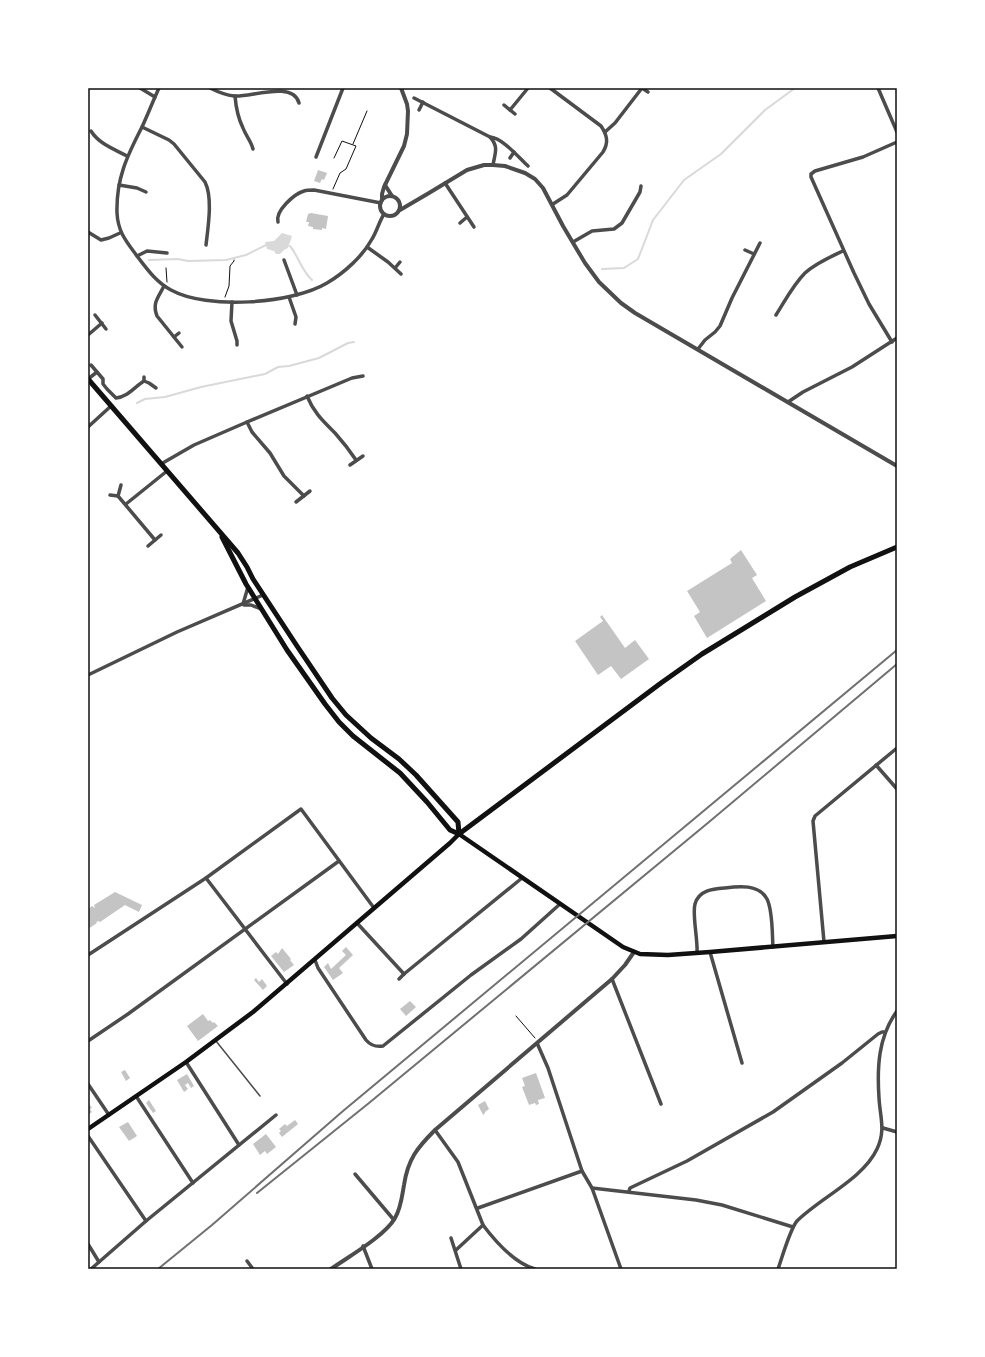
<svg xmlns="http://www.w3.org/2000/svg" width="985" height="1357" font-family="'Times New Roman',serif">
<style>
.water{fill:#d9d9d9}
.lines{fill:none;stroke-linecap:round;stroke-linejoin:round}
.stream{stroke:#d9d9d9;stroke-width:2}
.building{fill:#c4c4c4}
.path{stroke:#111;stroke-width:1}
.service{stroke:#4c4c4c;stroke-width:1.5}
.minor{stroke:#4c4c4c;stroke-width:3.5}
.tertiary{stroke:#4c4c4c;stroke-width:4}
.secondary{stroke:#111;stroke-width:4.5}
.primary{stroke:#111;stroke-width:5}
.rail{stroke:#707070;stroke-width:2}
.neatline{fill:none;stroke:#111;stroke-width:1.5}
</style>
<rect width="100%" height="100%" fill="#fff"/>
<polygon class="water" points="282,233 292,236 288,248 284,250 280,254 276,254 274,251 267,249 265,242 274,241"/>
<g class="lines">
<g class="stream">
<path d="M 290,246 C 299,257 301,270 312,280"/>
<polyline points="149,260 178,259 188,261 226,260 246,255 266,245"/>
<polyline points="602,269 624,268 638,259 653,220 684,180 721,154 765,110 795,88"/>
<polyline points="137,403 145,399 165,397 201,387 265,374 278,367 289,366 319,358 348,343 354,342"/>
</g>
</g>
<g class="building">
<polygon points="318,170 327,173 324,180 322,179 320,183 314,181"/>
<polygon points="311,213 328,216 326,229 322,228 322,230 313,229 313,227 308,226 309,222 306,222 308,214"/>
<polygon points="741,550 757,575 752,578 766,601 707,638 694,616 700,612 687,591 732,563 730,559"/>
<polygon points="602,615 625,648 635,640 649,659 621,679 611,666 598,675 575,641 603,621 600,617"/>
<polygon points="115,892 142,905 139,912 125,905 100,922 99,921 96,922 97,923 88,929 88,909 92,906 95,908 94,905"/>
<polygon points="346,947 353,955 339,968 343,973 333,980 324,967 328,963 331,969 346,955 342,951"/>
<polygon points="282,948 291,959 290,960 294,965 284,972 271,956 276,952 278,954"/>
<polygon points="256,978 259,982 262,979 267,986 263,990 254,980"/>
<polygon points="410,1001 416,1007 406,1016 400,1009"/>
<polygon points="203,1014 208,1021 210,1020 213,1023 214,1022 218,1026 198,1041 187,1026"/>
<polygon points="125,1070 130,1078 126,1081 121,1072"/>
<polygon points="536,1073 545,1098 538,1100 539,1104 536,1105 535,1103 529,1105 522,1087 525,1086 522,1078"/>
<polygon points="187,1074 194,1086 191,1088 188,1083 185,1085 188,1089 184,1092 177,1080"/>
<polygon points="149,1100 156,1111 153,1113 146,1103"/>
<polygon points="485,1101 489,1109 485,1112 485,1113 483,1115 478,1105"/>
<polygon points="88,1102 92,1108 90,1109 92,1112 88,1115"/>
<polygon points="295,1120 298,1124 282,1137 279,1133 281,1131 279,1129 285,1124 287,1126"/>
<polygon points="128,1122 137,1136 129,1141 119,1127"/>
<polygon points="266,1134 276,1147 267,1154 265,1151 260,1155 253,1144"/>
</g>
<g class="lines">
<g class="path">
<polyline points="353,144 367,111"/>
<polyline points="333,189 340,173 346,169 356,146 342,141 334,158"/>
<polyline points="166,268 167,282"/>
<polyline points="225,297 229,286 230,266 234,261 234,260"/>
<polyline points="516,1016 535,1038"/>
</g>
<polyline class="service" points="216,1041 260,1096"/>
<g class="minor">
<polyline points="140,88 155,97"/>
<path d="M 159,88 C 153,101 148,114 142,127 C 127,156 116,179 117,213 C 118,232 126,241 137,256 C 147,269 156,282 171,290 C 207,310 292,304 327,283 C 344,273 363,256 372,239 C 377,231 379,222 384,214"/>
<path d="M 210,88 C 218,92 225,95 234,96 C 249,98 293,80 299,103"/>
<path d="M 550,88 L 601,126 C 607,135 609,142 603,152 L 567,195 L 553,204"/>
<polyline points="642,88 648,92"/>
<polyline points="878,88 897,132"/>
<path d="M 235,96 C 236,108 238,118 243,128 C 246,136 251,141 253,149"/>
<path d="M 414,98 L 490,137 C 503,138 519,158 528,166"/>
<polyline points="504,105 515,114"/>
<polyline points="419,110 423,102"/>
<polyline points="510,110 528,88"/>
<path d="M 142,127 L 169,140 L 174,144 L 205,182 C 213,198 208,227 206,245"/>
<path d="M 91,131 C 99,144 114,149 127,156"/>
<polyline points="605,132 615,123 642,88"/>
<path d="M 490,137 C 499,147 495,153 493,165"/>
<polyline points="316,157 343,88"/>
<polyline points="510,158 514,152"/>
<polyline points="445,183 474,227"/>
<polyline points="119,185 137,188 146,192"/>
<path d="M 278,222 C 275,211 294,194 304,191 C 307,190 310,190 314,190 L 381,203"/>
<polyline points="460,223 467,217"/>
<polyline points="88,232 101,240 109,238 120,233"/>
<polyline points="573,242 592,231 614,229 622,223 640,192 641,186"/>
<polyline points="367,247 388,262 401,274"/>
<polyline points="745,250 754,254"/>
<polyline points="137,256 147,251 167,253"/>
<polyline points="284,260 297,295"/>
<polyline points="395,268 400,262"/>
<path d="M 164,286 C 158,298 152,303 157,316 L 182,347"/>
<polyline points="289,297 296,317 295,324"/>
<polyline points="232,302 231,321 237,341 237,345"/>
<polyline points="95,315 106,329"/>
<path d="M 776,315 C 785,301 793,285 805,273 C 816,263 830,257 843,251"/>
<polyline points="88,335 102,323"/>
<polyline points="174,337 179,333"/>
<polyline points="892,342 869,304 854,273 811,177 811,174 815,171 863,157 897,142"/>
<polyline points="698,349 705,340 715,332 720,326 732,298 760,243"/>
<path d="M 91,365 L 103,379 L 103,384 L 107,389 L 116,398 C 128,397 134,387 144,381"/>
<polyline points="144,377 144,381 149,383 156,388"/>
<polyline points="88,379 97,372"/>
<path d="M 307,396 C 314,413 323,421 335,433 C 343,442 350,451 356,460"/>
<polyline points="788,402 803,392 852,367 897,338"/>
<polyline points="247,422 252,432 270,453 284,476 304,496"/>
<polyline points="88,427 111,406"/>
<polyline points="161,464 194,445 247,422 352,378 363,376"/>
<polyline points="350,465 363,456"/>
<polyline points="110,495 118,496 155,540"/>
<polyline points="118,496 121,485"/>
<polyline points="296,502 310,491"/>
<polyline points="126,504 167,471"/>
<polyline points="148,546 161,535"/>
<polyline points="243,604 248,587"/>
<polyline points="244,605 251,605 261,609"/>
<polyline points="88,675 177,632 263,595"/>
<polyline points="876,765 897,789"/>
<polyline points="206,878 287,984"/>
<polyline points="357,923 404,974 522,878"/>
<polyline points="824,942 813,821 815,816 897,748"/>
<polyline points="710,952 742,1063"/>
<path d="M 697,953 C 698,940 692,914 695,904 C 699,890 713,889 725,888 C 739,886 759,884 767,899 C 773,911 772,934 773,947"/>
<polyline points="88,955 206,878 301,809 374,908"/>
<path d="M 315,960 L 318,968 L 366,1040 C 371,1046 376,1047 383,1046 L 471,975 L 521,939 L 560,904"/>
<polyline points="399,979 404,974"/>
<polyline points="612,979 661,1104"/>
<polyline points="88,1041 128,1014 339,861"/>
<polyline points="537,1043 548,1068 582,1171 592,1188 621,1269"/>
<polyline points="186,1062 239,1145"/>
<polyline points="88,1084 109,1115"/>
<polyline points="136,1096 193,1183"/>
<polyline points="883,1128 897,1132"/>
<path d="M 435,1130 L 458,1162 L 483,1225 C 495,1241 515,1263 535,1269"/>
<polyline points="88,1136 146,1221"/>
<polyline points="355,1174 394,1220"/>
<polyline points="592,1188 696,1200 722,1205 793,1227"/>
<polyline points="629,1191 630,1188 687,1161 773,1112 842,1063 878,1034 882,1032 885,1032"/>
<polyline points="478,1208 582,1171"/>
<polyline points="451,1238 461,1269"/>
<polyline points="88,1244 99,1262"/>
<polyline points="363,1246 372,1269"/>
<polyline points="456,1250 483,1225"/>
<polyline points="247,1261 253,1269"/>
<polyline points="91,1269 146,1221 276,1115"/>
<path d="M 778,1269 C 782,1258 790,1229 797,1221 C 820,1198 863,1179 877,1149 C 886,1130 880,1117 879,1098 C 877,1068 878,1037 897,1011"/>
</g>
<g class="tertiary">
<polyline points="385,185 392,196"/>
<circle cx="390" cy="206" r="10"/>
<polyline points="382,200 382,194 384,187 404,146 407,134 408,111 407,104 401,88"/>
<polyline points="400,210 429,193 467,170 484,165 493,165 505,166 525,173 535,179 543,188 563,226 585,263 599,282 621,303 635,313 897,466"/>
<path d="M 331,1269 C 348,1257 385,1236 395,1218 C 401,1208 402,1196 404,1185 C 408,1159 417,1148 435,1130 L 612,979 L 625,965 L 634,952"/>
</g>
<polyline class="secondary" points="88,1129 186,1062 253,1012 450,843 459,834 623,947 640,954 668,955 710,952 897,936"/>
<g class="primary">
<polyline points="88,379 238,553 247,567 253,579 297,646 332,698 346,715 371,738 399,759 416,775 458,822 459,834"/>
<polyline points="222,537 246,584 287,650 325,704 339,722 353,736 400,773 427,802 450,830 459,834"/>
<polyline points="459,834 661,683 702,654 795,597 850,567 897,547"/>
</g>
<g class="rail">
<polyline points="257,1193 369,1103 709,822 897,664"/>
<polyline points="158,1269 212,1225 343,1111 897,650"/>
</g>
</g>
<rect width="985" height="1357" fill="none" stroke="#ffffff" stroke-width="178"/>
<rect x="89" y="89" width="807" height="1179" class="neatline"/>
</svg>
